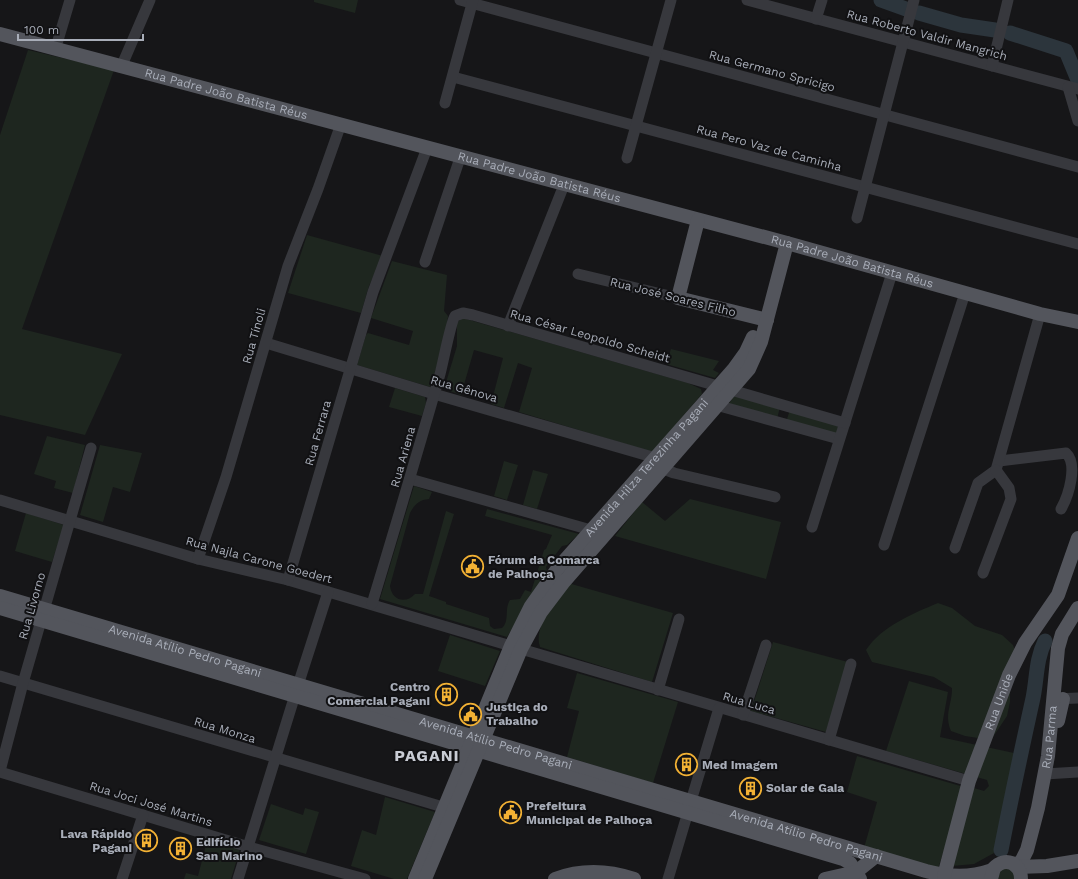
<svg xmlns="http://www.w3.org/2000/svg" width="1078" height="879" font-family="'Work Sans',sans-serif">
<style>
.green{fill:#1e261f}
.lines{fill:none;stroke-linecap:round;stroke-linejoin:round}
.river{stroke:#2c353c;stroke-width:15}
.minor{stroke:#37383d;stroke-width:11}
.major{stroke:#53555c;stroke-width:14}
.labels{text-anchor:middle;dominant-baseline:central;stroke-width:4;stroke-linejoin:round;paint-order:stroke}
.street-label{font-size:12px;fill:#a8adb8;stroke:#111113}
.poi-label{font-size:12px;font-weight:bold;fill:#a8adb8;stroke:#111113;text-anchor:start}
.district-label{font-size:16px;font-weight:bold;letter-spacing:1px;fill:#c9ccd4;stroke:#111113}
</style>
<rect width="100%" height="100%" fill="#161618"/>
<g class="green">
<polygon points="314,0 358,0 355,13 314,2"/>
<polygon points="28,50 114,70 22,329 122,354 85,435 0,415 0,135"/>
<polygon points="307,235 383,256 369,286 361,313 288,293"/>
<polygon points="392,261 447,275 444,311 448,316 445,341 430,387 357,365 366,335 368,333 409,345 413,331 371,318"/>
<polygon points="461,319 466,319 688,383 701,389 702,394 652,452 519,412 532,368 518,363 504,408 491,404 503,358 474,350 461,395 444,389 457,346 457,323"/>
<polygon points="671,349 719,361 713,370 719,373 715,378 666,364"/>
<polygon points="395,388 425,397 426,403 422,416 389,407"/>
<polygon points="735,395 780,407 777,419 727,406"/>
<polygon points="790,410 840,423 837,436 786,422"/>
<polygon points="47,436 85,445 73,493 54,488 56,481 34,474"/>
<polygon points="100,445 142,453 130,492 113,487 103,522 80,515"/>
<polygon points="504,461 518,465 507,500 494,496"/>
<polygon points="533,470 548,474 537,509 523,505"/>
<path d="M 414,486 L 432,492 L 429,499 C 419,500 415,504 410,513 L 390,586 C 392,601 406,604 415,594 L 423,594 L 446,511 L 454,514 L 429,596 L 446,602 L 446,604 L 489,618 L 490,626 L 494,629 L 502,628 C 510,621 504,609 510,600 L 520,599 L 525,590 L 531,592 L 544,550 L 546,549 L 552,535 L 485,516 L 487,509 L 579,534 L 567,545 L 562,546 L 546,567 L 547,571 L 507,637 L 380,599 Z"/>
<polygon points="690,499 781,522 766,579 615,536 642,502 665,521"/>
<polygon points="26,513 64,525 52,562 15,551"/>
<path d="M 568,583 L 673,613 L 652,682 L 540,647 C 533,625 557,600 568,583 Z"/>
<path d="M 938,603 L 952,608 L 975,626 L 1002,635 L 1013,645 L 1018,659 L 1010,687 L 1010,702 L 1007,716 L 991,740 L 965,736 L 951,731 C 944,713 952,706 952,688 L 934,677 L 872,662 L 866,650 C 882,626 912,614 938,603 Z"/>
<polygon points="450,635 500,651 485,686 438,671"/>
<polygon points="773,642 848,662 826,732 751,711"/>
<polygon points="577,673 678,702 653,783 567,757 579,711 567,708"/>
<polygon points="909,681 948,692 940,737 1014,753 994,853 974,864 952,866 974,788 984,791 989,786 987,780 886,751"/>
<polygon points="857,756 964,787 938,869 864,848 877,802 847,792"/>
<polygon points="385,797 435,812 407,879 394,879 351,866 362,830 376,835"/>
<polygon points="271,804 303,815 305,808 319,812 306,854 259,840"/>
<polygon points="207,841 240,849 231,879 184,879 186,873 198,876"/>
<polygon points="1011,867 1015,879 996,879 997,870"/>
</g>
<g class="lines">
<g class="river">
<polyline points="881,0 906,9"/>
<polyline points="919,13 961,25 995,30"/>
<polyline points="1010,33 1066,51 1078,80"/>
<path d="M 1001,850 C 1011,799 1022,748 1033,698 C 1037,678 1036,659 1045,641"/>
</g>
<g class="minor">
<polyline points="460,0 1078,167"/>
<polyline points="747,0 1078,89"/>
<polyline points="816,19 822,0"/>
<polyline points="56,47 70,0"/>
<polyline points="122,65 150,0"/>
<polyline points="992,66 1008,0"/>
<polyline points="453,77 1078,244"/>
<polyline points="1068,87 1078,121"/>
<polyline points="445,103 473,0"/>
<polyline points="627,158 671,0"/>
<polyline points="857,218 914,0"/>
<polyline points="425,262 460,158"/>
<polyline points="578,274 678,298"/>
<polyline points="508,326 564,185"/>
<polyline points="266,343 434,394 649,456 661,468 674,473 775,497"/>
<polyline points="716,405 839,439"/>
<path d="M 999,461 L 1066,453 C 1078,464 1069,495 1061,509"/>
<polyline points="410,479 591,530 596,534"/>
<polyline points="0,500 198,559 288,580 511,646"/>
<polyline points="812,527 892,273"/>
<polyline points="884,545 965,293"/>
<polyline points="955,548 978,483 996,470 1040,314"/>
<polyline points="198,559 226,477 288,266 318,189 341,124"/>
<polyline points="983,573 1011,499 1009,488 996,470"/>
<polyline points="288,580 373,292 427,148"/>
<path d="M 372,604 C 395,528 418,451 440,374 C 443,363 451,321 455,316 L 463,313 L 473,315 L 845,423"/>
<polyline points="521,649 969,781"/>
<polyline points="0,676 443,807"/>
<polyline points="298,685 328,592"/>
<polyline points="658,690 679,619"/>
<polyline points="1055,699 1078,698"/>
<polyline points="743,715 766,645"/>
<polyline points="829,740 851,664"/>
<polyline points="0,771 23,683 91,448"/>
<polyline points="0,772 249,847 365,879"/>
<polyline points="1045,774 1078,772"/>
<polyline points="691,801 719,708"/>
<polyline points="122,879 143,815"/>
<polyline points="238,879 295,695"/>
<polyline points="668,879 688,812"/>
</g>
<g class="major">
<path id="s1" d="M 0,34 L 787,243 L 1040,314 L 1078,322"/>
<polyline points="698,220 678,298 767,320"/>
<path id="s2" d="M 0,596 L 926,871 C 950,877 969,878 992,870"/>
<polyline points="0,608 843,859 850,863 860,879"/>
<polyline points="1058,721 1063,699"/>
<path id="s3" d="M 1016,866 L 1022,860 L 1027,850 L 1038,808 L 1048,756 L 1058,648 L 1062,634 L 1078,608"/>
<polyline points="1017,867 1047,866 1078,861"/>
<path id="s4" d="M 944,876 L 969,781 L 1009,675 L 1025,643 L 1058,595 L 1078,538"/>
<path id="s5" d="M 415,879 L 511,646 L 531,606 L 558,568 L 733,370 L 746,352 L 753,337"/>
<polyline points="425,879 521,649 541,612 563,583 749,369 761,342 787,243"/>
<path d="M 555,879 C 582,869 607,870 634,879"/>
<polyline points="825,879 856,872 876,856"/>
<path d="M 991,879 L 994,868 C 1005,856 1021,863 1021,879"/>
</g>
</g>
<defs>
<symbol id="civic-ring" viewBox="-11 -11 22 22"><circle r="9.5" fill="#111113" stroke="#f2b134" stroke-width="1.5"/><path d="M-.6-6.5H3V-4.5H.6V-3L4-1V1h2V6H-6V1h2V-1L-.6-3ZM-1.2 2.5V6h2.4V2.5Z" fill="#f2b134"/></symbol>
<symbol id="building-ring" viewBox="-11 -11 22 22"><circle r="9.5" fill="#111113" stroke="#f2b134" stroke-width="1.5"/><path d="M-4-6H4V6H1V3H-1V6H-4ZM-2.5-4.3h1.7v1.8h-1.7ZM.8-4.3h1.7v1.8H.8ZM-2.5-1h1.7V.8h-1.7ZM.8-1h1.7V.8H.8Z" fill="#f2b134"/></symbol>
</defs>
<g fill-rule="evenodd">
<use href="#civic-ring" x="460" y="554" width="25" height="25"/>
<use href="#building-ring" x="434" y="682" width="25" height="25"/>
<use href="#civic-ring" x="458" y="702" width="25" height="25"/>
<use href="#building-ring" x="674" y="752" width="25" height="25"/>
<use href="#building-ring" x="738" y="776" width="25" height="25"/>
<use href="#civic-ring" x="498" y="800" width="25" height="25"/>
<use href="#building-ring" x="134" y="828" width="25" height="25"/>
<use href="#building-ring" x="168" y="836" width="25" height="25"/>
</g>
<g class="labels">
<g class="street-label">
<text transform="translate(927 35) rotate(15)">Rua Roberto Valdir Mangrich</text>
<text transform="translate(772 71) rotate(15)">Rua Germano Spricigo</text>
<text stroke="none"><textPath href="#s1" startOffset="234">Rua Padre João Batista Réus</textPath></text>
<text transform="translate(769 148) rotate(15)">Rua Pero Vaz de Caminha</text>
<text stroke="none"><textPath href="#s1" startOffset="558">Rua Padre João Batista Réus</textPath></text>
<text stroke="none"><textPath href="#s1" startOffset="882">Rua Padre João Batista Réus</textPath></text>
<text transform="translate(673 297) rotate(14)">Rua José Soares Filho</text>
<text transform="translate(254 336) rotate(-74)">Rua Tínoli</text>
<text transform="translate(590 336) rotate(16)">Rua César Leopoldo Scheidt</text>
<text transform="translate(464 389) rotate(16)">Rua Gênova</text>
<text transform="translate(318 433) rotate(-74)">Rua Ferrara</text>
<text transform="translate(403 457) rotate(-74)">Rua Ariena</text>
<text stroke="none"><textPath href="#s5" startOffset="477">Avenida Hilza Terezinha Pagani</textPath></text>
<text transform="translate(259 560) rotate(15)">Rua Najla Carone Goedert</text>
<text transform="translate(32 606) rotate(-74)">Rua Livorno</text>
<text stroke="none"><textPath href="#s2" startOffset="193">Avenida Atílio Pedro Pagani</textPath></text>
<text stroke="none"><textPath href="#s4" startOffset="183">Rua Unide</textPath></text>
<text transform="translate(749 703) rotate(16)">Rua Luca</text>
<text transform="translate(225 730) rotate(17)">Rua Monza</text>
<text stroke="none"><textPath href="#s3" startOffset="135">Rua Parma</textPath></text>
<text stroke="none"><textPath href="#s2" startOffset="517">Avenida Atílio Pedro Pagani</textPath></text>
<text transform="translate(151 804) rotate(17)">Rua Joci José Martins</text>
<text stroke="none"><textPath href="#s2" startOffset="841">Avenida Atílio Pedro Pagani</textPath></text>
</g>
<g class="poi-label">
<text x="488" y="560">Fórum da Comarca<tspan x="488" dy="14">de Palhoça</tspan></text>
<text x="430" y="687" text-anchor="end">Centro<tspan x="430" dy="14">Comercial Pagani</tspan></text>
<text x="486" y="707">Justiça do<tspan x="486" dy="14">Trabalho</tspan></text>
<text x="702" y="765">Med Imagem</text>
<text x="766" y="788">Solar de Gaia</text>
<text x="526" y="806">Prefeitura<tspan x="526" dy="14">Municipal de Palhoça</tspan></text>
<text x="132" y="834" text-anchor="end">Lava Rápido<tspan x="132" dy="14">Pagani</tspan></text>
<text x="196" y="842">Edifício<tspan x="196" dy="14">San Marino</tspan></text>
</g>
<g class="district-label">
<text x="427" y="755">PAGANI</text>
</g>
</g>
<path d="M18 34v6h125v-6" fill="none" stroke="#a8adb8" stroke-width="2"/>
<text x="24" y="34" font-size="12" fill="#a8adb8" stroke="#111113" stroke-width="3" paint-order="stroke">100 m</text>
</svg>
